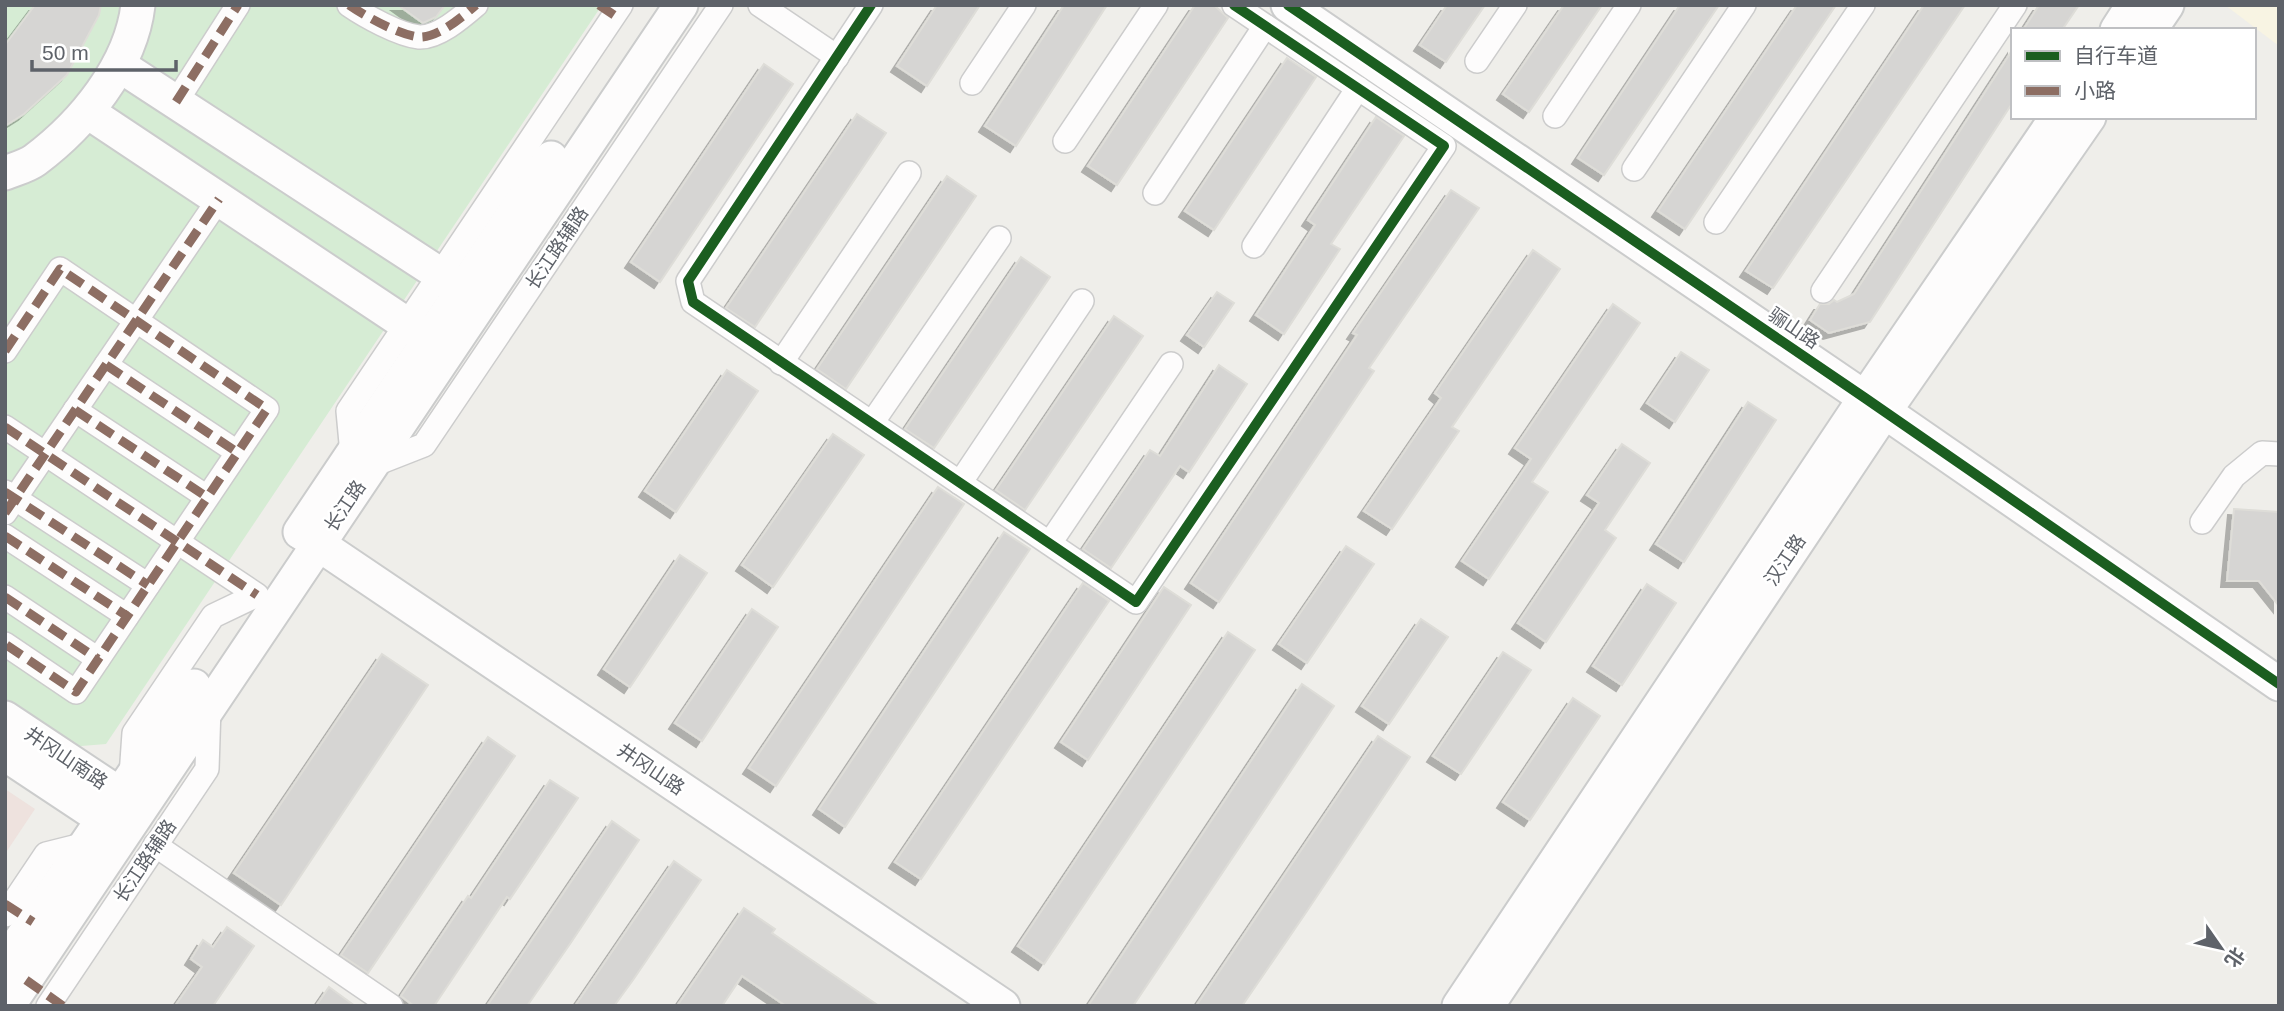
<svg xmlns="http://www.w3.org/2000/svg" width="2284" height="1011" font-family="Arial,'Noto Sans SC',sans-serif">
<style>
.commercial{fill:#f8f4e3}
.medical{fill:#eee2de}
.green{fill:#d6ecd4}
.building{fill:#d6d5d3;stroke:#deddd8;stroke-width:2;filter:url(#shadow)}
.lines{fill:none;stroke-linecap:round;stroke-linejoin:round}
.street-casing{stroke:#ccc;stroke-width:26}
.secondary-casing{stroke:#cbcccc;stroke-width:37}
.street{stroke:#fdfcfc;stroke-width:23}
.secondary{stroke:#fdfcfc;stroke-width:33}
.quiet{stroke:#8d6e63;stroke-width:9;stroke-dasharray:18 9;stroke-linecap:butt}
.cycleway-casing{stroke:#fff;stroke-width:15}
.cycleway{stroke:#1b5e20;stroke-width:10}
.labels{text-anchor:middle;dominant-baseline:central;stroke-width:5;stroke-linejoin:round;paint-order:stroke}
.street-label{font-size:19px;fill:#5e6269;stroke:#fff}
</style>
<defs>
<filter id="shadow"><feDropShadow dx="-6" dy="6" stdDeviation="0" flood-color="#0004"/></filter>
</defs>
<rect width="100%" height="100%" fill="#efeeea"/>
<polygon class="commercial" points="2225,5 2279,5 2279,46"/>
<polygon class="medical" points="5,789 35,809 5,854"/>
<polygon class="green" points="5,5 602,5 106,744 69,747 5,705"/>
<g class="building">
<polygon points="35,5 101,5 99,15 67,75 24,114 5,126 5,45"/>
<polygon points="398,5 445,5 436,17 423,23"/>
<polygon points="937,5 980,5 927,86 897,66"/>
<polygon points="1064,5 1107,5 1016,146 985,126"/>
<polygon points="1195,5 1214,5 1228,18 1117,185 1088,166"/>
<polygon points="1447,5 1485,5 1446,62 1420,45"/>
<polygon points="1564,5 1602,5 1529,112 1503,94"/>
<polygon points="1680,5 1719,5 1604,175 1578,158"/>
<polygon points="1797,5 1836,5 1685,229 1658,211"/>
<polygon points="1924,5 1965,5 1773,288 1746,271"/>
<polygon points="2039,5 2079,5 2062,30 2023,30"/>
<polygon points="2013,49 2013,102 1870,322 1829,333 1810,320 1820,304 1829,304 1834,300 1837,302 1854,294"/>
<polygon points="1287,58 1316,77 1214,230 1185,211"/>
<polygon points="764,64 793,84 660,282 631,262"/>
<polygon points="857,114 886,133 755,327 726,308"/>
<polygon points="1376,117 1404,136 1331,244 1340,249 1284,334 1256,315 1315,225 1308,220"/>
<polygon points="947,176 976,196 846,389 817,369"/>
<polygon points="1451,190 1479,208 1369,368 1374,371 1219,602 1191,583 1357,335 1353,333"/>
<polygon points="1533,250 1560,269 1452,427 1459,431 1392,529 1364,511 1441,398 1435,393"/>
<polygon points="1021,257 1050,277 934,448 905,429"/>
<polygon points="1217,292 1234,303 1204,347 1187,335"/>
<polygon points="1613,304 1640,323 1532,482 1548,492 1489,579 1462,561 1531,459 1515,448"/>
<polygon points="1114,316 1143,336 1025,510 996,490"/>
<polygon points="1681,352 1709,370 1675,422 1647,403"/>
<polygon points="1219,365 1247,384 1189,472 1180,466 1111,568 1083,549 1150,450 1160,456"/>
<polygon points="727,370 758,391 676,512 645,491"/>
<polygon points="1748,402 1776,420 1684,562 1656,544"/>
<polygon points="833,434 864,455 773,587 742,565"/>
<polygon points="1622,444 1650,463 1605,530 1616,538 1546,642 1518,623 1599,503 1587,495"/>
<polygon points="938,487 964,504 776,786 749,768"/>
<polygon points="2234,509 2279,512 2279,606 2259,581 2227,581"/>
<polygon points="1004,532 1030,549 845,827 819,809"/>
<polygon points="1346,546 1374,564 1307,663 1279,644"/>
<polygon points="680,555 707,573 630,687 604,669"/>
<polygon points="1083,583 1109,601 921,879 895,862"/>
<polygon points="1647,584 1676,603 1622,685 1593,666"/>
<polygon points="1164,587 1191,605 1088,760 1061,742"/>
<polygon points="752,609 778,627 702,741 675,723"/>
<polygon points="1421,619 1448,637 1389,724 1362,706"/>
<polygon points="1228,632 1255,650 1044,964 1018,946"/>
<polygon points="1503,652 1531,670 1461,774 1433,756"/>
<polygon points="382,654 428,685 281,905 234,873"/>
<polygon points="1302,684 1334,706 1133,1006 1088,1006"/>
<polygon points="1573,698 1600,716 1530,820 1503,802"/>
<polygon points="1378,736 1410,757 1305,914 1242,1006 1196,1006"/>
<polygon points="488,737 515,756 368,973 341,955"/>
<polygon points="550,780 578,798 510,899 507,897 434,1006 414,1006 401,996 468,896 471,898"/>
<polygon points="612,821 639,840 572,941 527,1006 487,1006"/>
<polygon points="674,861 701,880 633,980 614,1006 575,1006"/>
<polygon points="744,908 775,929 772,933 879,1006 786,1006 742,976 722,1006 677,1006"/>
<polygon points="227,927 254,946 213,1006 175,1006 202,967 191,959 203,940 213,947"/>
<polygon points="329,987 355,1006 316,1006"/>
</g>
<g class="lines">
<defs>
<g id="street">
<path d="M 349,5 C 365,16 399,35 419,37 C 438,38 462,17 476,5"/>
<polyline points="760,5 837,57"/>
<polyline points="871,5 688,281 693,302 1136,602 1444,146 1234,5"/>
<polyline points="1477,61 1515,5"/>
<polyline points="972,83 1024,5"/>
<polyline points="176,102 238,5"/>
<polyline points="1555,116 1629,5"/>
<polyline points="1065,141 1156,5"/>
<polyline points="1634,169 1744,5"/>
<polyline points="1155,193 1265,26"/>
<polyline points="1716,222 1863,5"/>
<polyline points="1254,246 1358,88"/>
<polyline points="1823,291 2015,5"/>
<polyline points="5,351 60,269 267,409 76,692 5,644"/>
<polyline points="781,363 909,173"/>
<polyline points="106,365 237,452"/>
<polyline points="75,410 207,497"/>
<polyline points="872,423 999,238"/>
<polyline points="5,427 257,595 213,616 134,733 131,776"/>
<polyline points="352,454 348,411 621,5"/>
<polyline points="373,465 424,445 721,5"/>
<polyline points="960,483 1082,301"/>
<polyline points="5,492 148,585"/>
<polyline points="5,513 219,199"/>
<polyline points="2202,522 2234,476 2262,453 2279,454"/>
<polyline points="5,536 127,616"/>
<polyline points="1050,543 1171,364"/>
<polyline points="5,597 98,659"/>
<polyline points="155,845 391,1006"/>
<polyline points="5,915 46,854 86,844"/>
<polyline points="48,1006 207,769 209,707"/>
</g>
<g id="secondary">
<polyline points="1288,5 1865,398 2279,684"/>
<polyline points="2117,30 2133,5"/>
<polyline points="2150,30 2167,5"/>
<polyline points="119,65 481,301"/>
<polyline points="88,112 429,339"/>
<path d="M 5,173 C 15,169 27,166 35,160 C 83,124 131,66 138,5"/>
<polyline points="300,532 551,158"/>
<polyline points="302,533 1003,1006"/>
<polyline points="5,718 121,795 131,821 103,819 5,754"/>
<polyline points="5,963 194,686"/>
<polyline points="8,1006 681,5"/>
<polyline points="1459,1006 1865,398 2057,117"/>
<polyline points="1487,1006 1884,412 2089,117"/>
</g>
</defs>
<use href="#street" class="street-casing"/>
<use href="#secondary" class="secondary-casing"/>
<use href="#street" class="street"/>
<use href="#secondary" class="secondary"/>
<g class="quiet">
<path d="M 349,5 C 365,16 399,35 419,37 C 438,38 462,17 476,5"/>
<polyline points="599,5 614,15"/>
<polyline points="176,102 238,5"/>
<polyline points="5,351 60,269 267,409 76,692 5,644"/>
<polyline points="106,365 237,452"/>
<polyline points="75,410 207,497"/>
<polyline points="5,427 257,595"/>
<polyline points="5,492 148,585"/>
<polyline points="5,513 219,199"/>
<polyline points="5,536 127,616"/>
<polyline points="5,597 98,659"/>
<polyline points="5,904 33,922"/>
<polyline points="26,980 63,1006"/>
</g>
<defs>
<g id="cycleway">
<polyline points="871,5 688,281 693,302 1136,602 1444,146 1234,5"/>
<polyline points="1288,5 1865,398 2279,684"/>
</g>
</defs>
<use href="#cycleway" class="cycleway-casing"/>
<use href="#cycleway" class="cycleway"/>
</g>
<g class="labels">
<g class="street-label">
<text transform="translate(557 248) rotate(-56)">长江路辅路</text>
<text transform="translate(1794 328) rotate(34)">骊山路</text>
<text transform="translate(345 506) rotate(-56)">长江路</text>
<text transform="translate(1785 560) rotate(-56)">汉江路</text>
<text transform="translate(66 758) rotate(34)">井冈山南路</text>
<text transform="translate(651 769) rotate(34)">井冈山路</text>
<text transform="translate(145 861) rotate(-56)">长江路辅路</text>
</g>
</g>
<rect width="2284" height="1011" fill="none" stroke="#5e6269" stroke-width="14"/>
<rect x="2011" y="28" width="245" height="91" fill="#ffffff" stroke="#bfc0c3" stroke-width="2"/>
<rect x="2025" y="51" width="35" height="10" fill="#1b5e20" stroke="#bfc0c3" stroke-width="2"/>
<text x="2074" y="63" font-size="21" fill="#5e6269">自行车道</text>
<rect x="2025" y="86" width="35" height="10" fill="#8d6e63" stroke="#bfc0c3" stroke-width="2"/>
<text x="2074" y="98" font-size="21" fill="#5e6269">小路</text>
<g transform="translate(2221 948) rotate(124)" stroke="#ffffff" stroke-width="5" paint-order="stroke">
<path d="M0-5L12 26L0 18L-12 26Z" fill="#5e6269"/>
<text y="-10" font-size="19" font-weight="bold" text-anchor="middle" fill="#5e6269">北</text>
</g>
<path d="M32 60v10h144v-10" fill="none" stroke="#5e6269" stroke-width="3.5"/>
<text x="42" y="60" font-size="21" fill="#5e6269" stroke="#ffffff" stroke-width="5" paint-order="stroke">50 m</text>
</svg>
